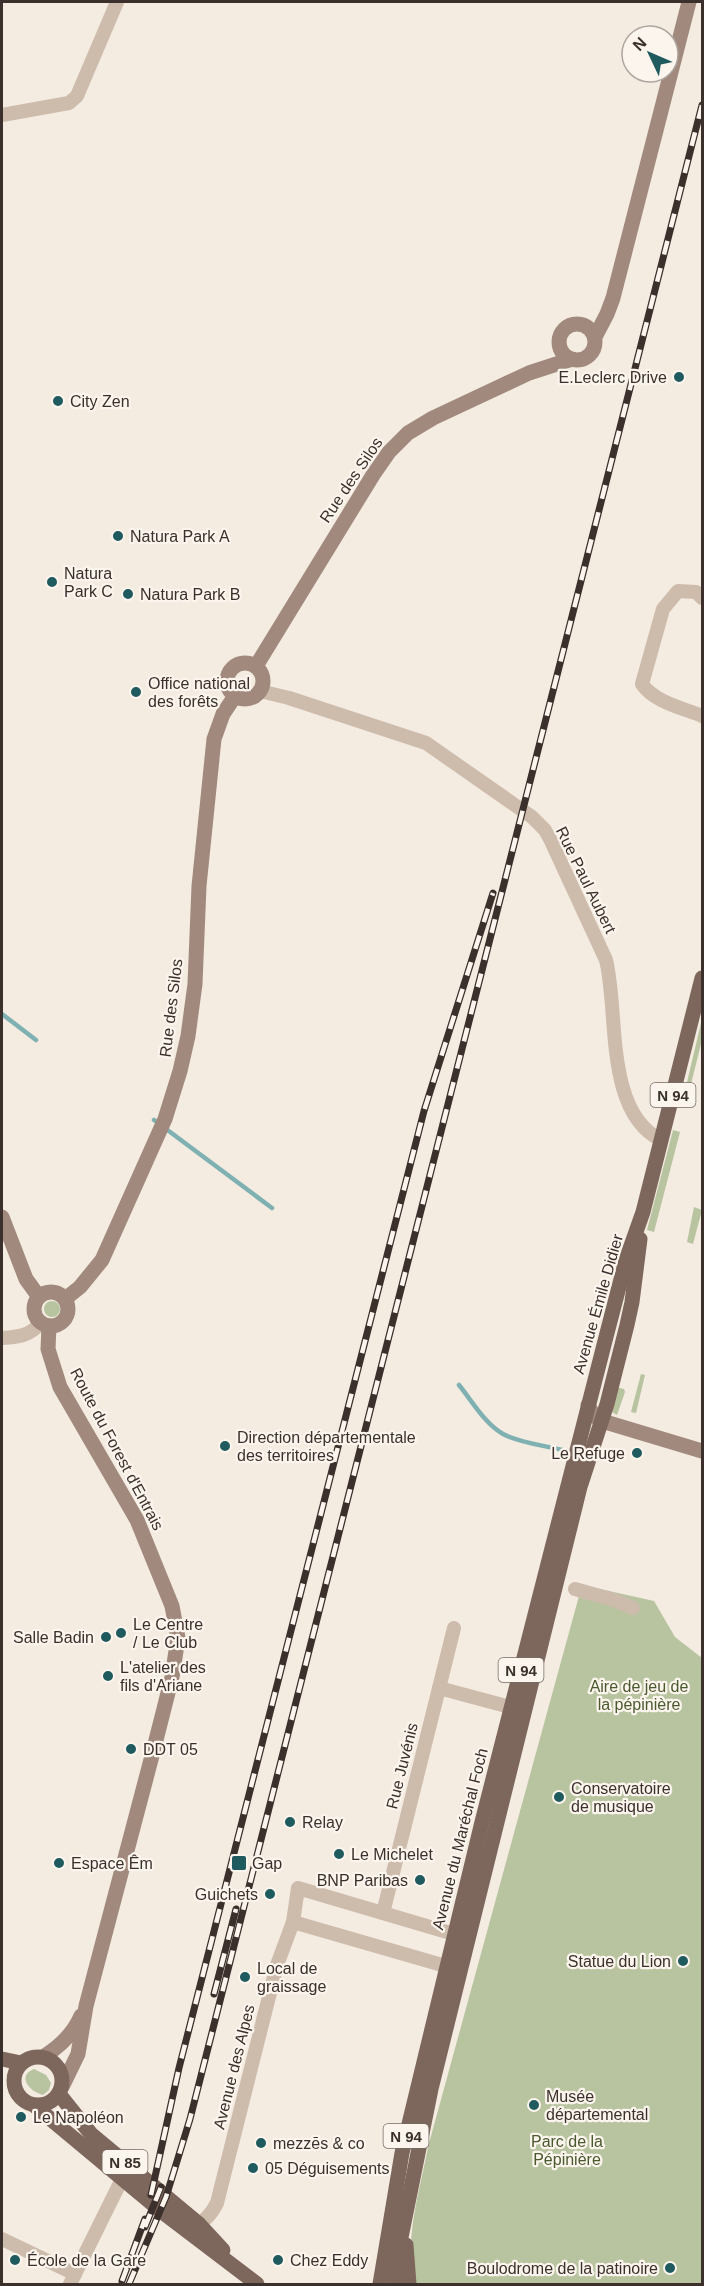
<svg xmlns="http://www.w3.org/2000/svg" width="704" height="2286" font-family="Arial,sans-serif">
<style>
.green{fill:#b8c4a0}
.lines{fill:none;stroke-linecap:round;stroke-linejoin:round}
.stream{stroke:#7fb0b2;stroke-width:4.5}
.street{stroke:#cdbbac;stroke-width:14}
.secondary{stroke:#a18a7d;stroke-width:15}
.primary{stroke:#7d675c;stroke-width:15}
.rail-casing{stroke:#3b302b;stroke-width:7}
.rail{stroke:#fbf5ee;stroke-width:4.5;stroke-dasharray:14;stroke-linecap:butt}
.poi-dot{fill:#1f5a5e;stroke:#fbf5ee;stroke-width:2}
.labels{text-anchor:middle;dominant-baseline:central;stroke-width:4.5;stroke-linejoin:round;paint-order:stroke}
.shield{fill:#fbf5ee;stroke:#756b66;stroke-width:1.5}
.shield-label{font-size:15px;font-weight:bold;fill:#3b302b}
.poi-label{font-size:16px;fill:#3b302b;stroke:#fbf5ee;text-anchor:start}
.street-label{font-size:16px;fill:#3b302b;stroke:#fbf5ee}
.park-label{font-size:16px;fill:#4a5a2e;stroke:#fbf5ee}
</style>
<rect width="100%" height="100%" fill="#f4ebe1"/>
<g class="green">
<polygon points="702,1019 702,1040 691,1084 687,1082"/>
<polygon points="673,1130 680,1132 654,1232 647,1230"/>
<polygon points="694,1207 702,1210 693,1244 687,1242"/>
<circle cx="52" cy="1309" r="8"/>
<polygon points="641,1374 645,1375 636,1413 631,1412"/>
<polygon points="615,1387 624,1389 625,1392 617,1415 612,1412"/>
<path d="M 582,1585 L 654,1601 L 675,1637 L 702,1658 L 702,2284 L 415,2284 C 403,2240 420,2191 428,2147 Z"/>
<path d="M 34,2069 L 46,2075 L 51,2083 L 49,2090 L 43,2095 C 30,2092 16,2076 34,2069 Z"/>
</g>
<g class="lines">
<g class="stream">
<polyline points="2,1014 36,1040"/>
<polyline points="154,1120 272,1208"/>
<path d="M 459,1385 C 472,1401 485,1424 503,1434 C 520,1443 543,1445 562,1450"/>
</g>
<g class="street">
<polyline points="2,115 69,103 77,96 117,2"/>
<path d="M 702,598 L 696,592 L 678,591 L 663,609 L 642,684 C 654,702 683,708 702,716"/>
<path d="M 260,691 L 289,698 L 426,743 L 532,817 L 545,830 L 551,841 L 606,960 C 619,1012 604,1112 661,1140"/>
<path d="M 2,1338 C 19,1337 29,1336 41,1323"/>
<polyline points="575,1589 614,1600 633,1608"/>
<polyline points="439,1688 521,1710"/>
<polyline points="383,1913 454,1628"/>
<polyline points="293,1922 456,1969"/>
<path d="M 191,2225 C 202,2226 212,2213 217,2203 L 277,1965 L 293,1922 L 298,1888 L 464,1937"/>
<polyline points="2,2239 75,2274"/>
<polyline points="70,2284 122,2179"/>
</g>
<g class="secondary">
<circle cx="577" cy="342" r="18"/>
<polyline points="595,337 607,314 613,298 689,2"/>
<circle cx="245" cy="681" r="18"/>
<polyline points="256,666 373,475 389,452 408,433 433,418 529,373 572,359"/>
<polyline points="2,1217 26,1279 39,1297"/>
<circle cx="51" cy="1309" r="17"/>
<polyline points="65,1299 80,1287 102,1260 165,1119 180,1071 188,1036 195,984 199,886 214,739 223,714 235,696"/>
<polyline points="49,1326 48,1349 60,1387 137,1520 172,1606 178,1638 172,1677 153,1752 86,2006 78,2054 62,2087"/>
<polyline points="588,1405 594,1416 602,1421 702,1451"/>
<path d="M 43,2057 C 59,2047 73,2035 81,2016"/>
</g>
<g class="primary">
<circle cx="38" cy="2081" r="24"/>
<polyline points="2,2059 21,2063"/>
<polyline points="59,2094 91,2134 199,2224 223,2250"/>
<polyline points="35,2106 161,2211 257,2284"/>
<polyline points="406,2245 409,2284"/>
<polyline points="380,2284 402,2153 482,1822 606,1337 626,1260 643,1212 702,978"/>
<polyline points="395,2284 395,2267 431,2089 580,1487 607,1404 627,1325 632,1302 640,1239"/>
</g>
<defs>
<g id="rail">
<polyline points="214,1994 236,1909"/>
<polyline points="151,2195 179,2068 424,1111 493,893"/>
<polyline points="145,2227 161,2187"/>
<polyline points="122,2281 145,2219"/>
<polyline points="129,2284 166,2197 190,2119 702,105"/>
</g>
</defs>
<use href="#rail" class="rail-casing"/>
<use href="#rail" class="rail"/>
</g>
<g class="poi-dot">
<circle cx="679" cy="377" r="6"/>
<circle cx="58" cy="401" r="6"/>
<circle cx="118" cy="536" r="6"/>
<circle cx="52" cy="582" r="6"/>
<circle cx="128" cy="594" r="6"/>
<circle cx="136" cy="692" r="6"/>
<circle cx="225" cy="1446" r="6"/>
<circle cx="637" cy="1453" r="6"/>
<circle cx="121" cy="1633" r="6"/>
<circle cx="106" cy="1637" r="6"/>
<circle cx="108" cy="1676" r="6"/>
<circle cx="131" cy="1749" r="6"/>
<circle cx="559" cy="1797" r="6"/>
<circle cx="290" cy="1822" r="6"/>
<circle cx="339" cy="1854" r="6"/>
<circle cx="59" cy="1863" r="6"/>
<rect x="231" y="1855" width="16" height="16" rx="3"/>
<circle cx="420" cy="1880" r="6"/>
<circle cx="270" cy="1894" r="6"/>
<circle cx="683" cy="1961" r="6"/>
<circle cx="245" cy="1977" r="6"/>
<circle cx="534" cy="2105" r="6"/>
<circle cx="21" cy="2117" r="6"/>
<circle cx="261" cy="2143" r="6"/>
<circle cx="253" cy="2168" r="6"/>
<circle cx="15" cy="2260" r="6"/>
<circle cx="278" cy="2260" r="6"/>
<circle cx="670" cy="2268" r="6"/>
</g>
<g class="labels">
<g class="shield">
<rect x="650.5" y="1083" width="45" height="24" rx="4.5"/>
<rect x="498.5" y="1658" width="45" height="24" rx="4.5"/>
<rect x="383.5" y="2124" width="45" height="24" rx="4.5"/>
<rect x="102.5" y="2150" width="45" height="24" rx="4.5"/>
</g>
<g class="shield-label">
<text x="673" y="1095">N 94</text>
<text x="521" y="1670">N 94</text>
<text x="406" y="2136">N 94</text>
<text x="125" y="2162">N 85</text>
</g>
<g class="poi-label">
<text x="667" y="377" text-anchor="end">E.Leclerc Drive</text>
<text x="70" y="401">City Zen</text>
<text x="130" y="536">Natura Park A</text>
<text x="64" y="573">Natura<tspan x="64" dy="18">Park C</tspan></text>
<text x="140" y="594">Natura Park B</text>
<text x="148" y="683">Office national<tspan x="148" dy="18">des forêts</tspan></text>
<text x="237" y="1437">Direction départementale<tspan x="237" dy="18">des territoires</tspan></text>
<text x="625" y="1453" text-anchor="end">Le Refuge</text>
<text x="133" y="1624">Le Centre<tspan x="133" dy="18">/ Le Club</tspan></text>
<text x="94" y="1637" text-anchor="end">Salle Badin</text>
<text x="120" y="1667">L'atelier des<tspan x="120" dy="18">fils d'Ariane</tspan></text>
<text x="143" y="1749">DDT 05</text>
<text x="571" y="1788">Conservatoire<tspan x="571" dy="18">de musique</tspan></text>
<text x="302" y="1822">Relay</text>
<text x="351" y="1854">Le Michelet</text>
<text x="71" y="1863">Espace Êm</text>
<text x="252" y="1863">Gap</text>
<text x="408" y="1880" text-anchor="end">BNP Paribas</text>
<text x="258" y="1894" text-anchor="end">Guichets</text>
<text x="671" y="1961" text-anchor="end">Statue du Lion</text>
<text x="257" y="1968">Local de<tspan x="257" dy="18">graissage</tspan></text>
<text x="546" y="2096">Musée<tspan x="546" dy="18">départemental</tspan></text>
<text x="33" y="2117">Le Napoléon</text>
<text x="273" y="2143">mezzēs &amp; co</text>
<text x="265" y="2168">05 Déguisements</text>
<text x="27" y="2260">École de la Gare</text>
<text x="290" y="2260">Chez Eddy</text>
<text x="658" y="2268" text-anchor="end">Boulodrome de la patinoire</text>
</g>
<g class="street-label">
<text transform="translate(351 480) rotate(-56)">Rue des Silos</text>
<text transform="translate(586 880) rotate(64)">Rue Paul Aubert</text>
<text transform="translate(171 1008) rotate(-83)">Rue des Silos</text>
<text transform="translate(598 1304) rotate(-74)">Avenue Émile Didier</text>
<text transform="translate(117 1449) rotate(62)">Route du Forest d'Entrais</text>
<text transform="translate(402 1766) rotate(-76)">Rue Juvénis</text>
<text transform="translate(460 1839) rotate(-76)">Avenue du Maréchal Foch</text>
<text transform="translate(234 2067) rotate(-76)">Avenue des Alpes</text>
</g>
<g class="park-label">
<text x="639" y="1686">Aire de jeu de<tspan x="639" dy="18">la pépinière</tspan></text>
<text x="567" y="2141">Parc de la<tspan x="567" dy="18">Pépinière</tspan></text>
</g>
</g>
<rect width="704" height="2286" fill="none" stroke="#3b302b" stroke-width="6"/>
<g transform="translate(650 54) rotate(314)"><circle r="28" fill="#fbf5ee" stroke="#aea6a0" stroke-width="1.5"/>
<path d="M0-4.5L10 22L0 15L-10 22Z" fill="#1f5a5e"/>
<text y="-9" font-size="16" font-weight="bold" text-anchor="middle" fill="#3b302b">N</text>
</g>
</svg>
